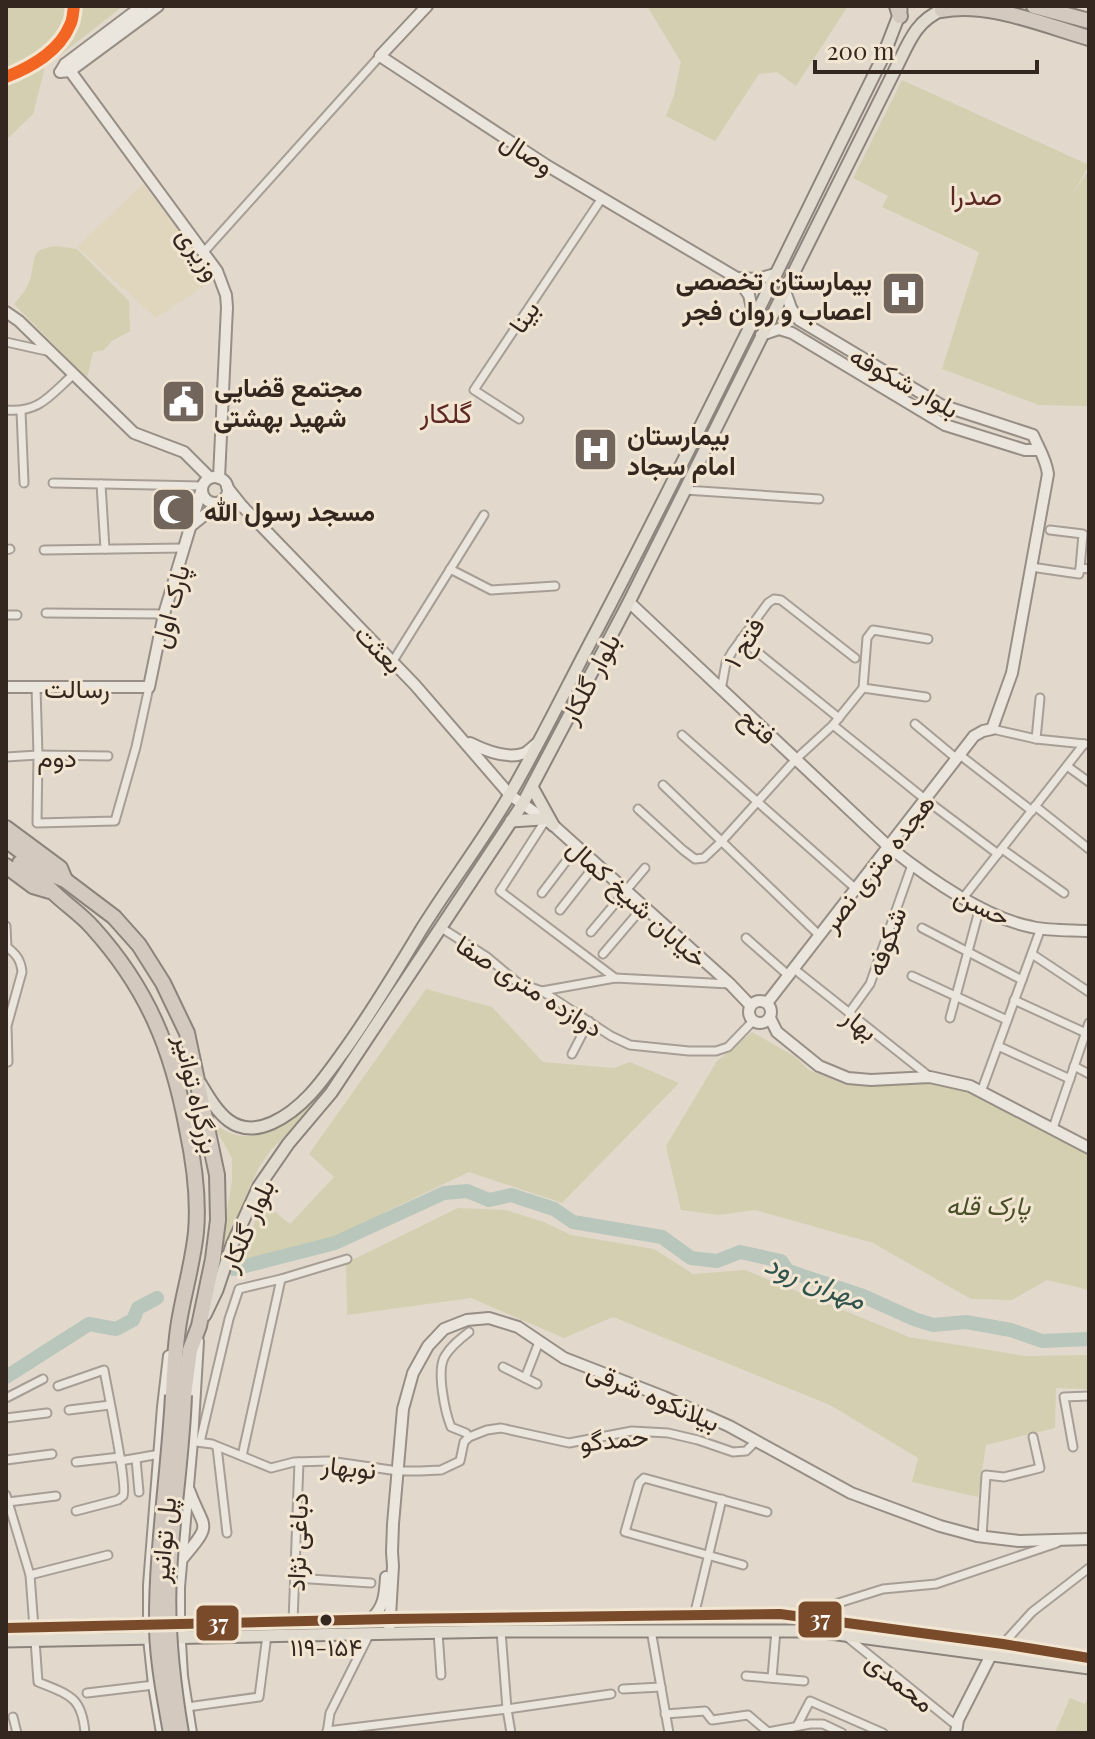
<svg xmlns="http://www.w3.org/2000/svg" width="1095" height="1739" font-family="'Playfair Display',Vazirmatn,serif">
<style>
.farmland{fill:#e0d6be}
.green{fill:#d3cfb0}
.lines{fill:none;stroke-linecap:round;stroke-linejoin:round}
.river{stroke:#b8c6bb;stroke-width:14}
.street-casing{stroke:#a79f96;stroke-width:11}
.secondary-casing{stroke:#978e85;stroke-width:14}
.primary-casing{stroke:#8c847c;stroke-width:15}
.highway-casing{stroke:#8c847c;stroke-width:18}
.street{stroke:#eae5dd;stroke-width:7}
.secondary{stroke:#eae5dd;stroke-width:10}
.primary{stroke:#e1dacf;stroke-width:11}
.highway{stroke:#d4c9be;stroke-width:14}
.highway-bridge-casing{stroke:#8c847c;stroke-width:18;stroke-linecap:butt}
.highway-bridge{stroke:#d4c9be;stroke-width:14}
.bus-1-casing{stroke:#f2e6d3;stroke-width:16}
.bus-1{stroke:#7a4b2a;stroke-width:10}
.rail-1-casing{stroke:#f2e6d3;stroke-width:18}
.rail-1{stroke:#f26522;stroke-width:12}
.bus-dot{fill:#34271f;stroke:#f2e6d3;stroke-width:3}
.labels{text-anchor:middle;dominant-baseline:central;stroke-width:6;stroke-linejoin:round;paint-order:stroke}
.bus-label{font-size:24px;fill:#34271f;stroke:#f2e6d3}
.street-label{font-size:26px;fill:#34271f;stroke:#f2e6d3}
.poi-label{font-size:26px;font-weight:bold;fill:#34271f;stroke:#f2e6d3;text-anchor:start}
.park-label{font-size:26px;font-style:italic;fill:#494f27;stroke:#f2e6d3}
.neighbourhood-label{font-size:28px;fill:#5d2822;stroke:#f2e6d3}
.water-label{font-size:28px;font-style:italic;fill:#2f534d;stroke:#f2e6d3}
.line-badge{stroke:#f2e6d3;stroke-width:3}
.badge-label{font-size:22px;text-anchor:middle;font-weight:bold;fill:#fff}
</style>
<rect width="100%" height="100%" fill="#e2d9cc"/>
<polygon class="farmland" points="143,184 211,272 212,281 156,318 77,247"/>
<g class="green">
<polygon points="6,6 123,6 45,67 33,114 6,140"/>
<polygon points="647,6 848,6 796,86 777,72 759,74 715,141 666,116 674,95 681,62"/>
<polygon points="902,80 1089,165 1071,197 1089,169 1088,406 1039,405 942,369 979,252 882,207 888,196 853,178"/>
<path d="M 56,246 L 77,249 L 129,301 L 130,331 L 112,341 L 104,350 L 93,352 L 87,378 L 14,304 C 22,295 28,288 31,276 C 36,254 31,250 56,246 Z"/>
<polygon points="426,989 492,1007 543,1062 614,1068 630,1062 679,1083 562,1203 469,1172 385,1212 362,1230 238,1264 263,1202 290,1224 334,1177 309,1154"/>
<path d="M 366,1031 L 368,1032 L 320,1101 L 271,1150 L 258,1169 L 241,1208 L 213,1290 L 232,1181 L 232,1158 L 214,1126 L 216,1124 C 251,1155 297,1119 322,1091 C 338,1073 348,1047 366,1031 Z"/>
<polygon points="752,1032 794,1056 809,1070 846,1085 931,1081 974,1093 1089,1153 1089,1290 1047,1280 1012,1300 971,1299 873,1243 755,1210 719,1215 681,1210 666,1146 717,1061"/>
<polygon points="458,1208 506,1210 544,1222 571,1235 654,1249 693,1274 745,1270 909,1337 1026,1356 1089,1355 1089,1389 1056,1388 1055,1428 986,1445 978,1497 912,1482 918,1458 830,1405 613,1317 564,1338 471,1298 347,1315 346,1263"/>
<polygon points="1089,1695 1089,1733 1055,1733 1070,1698 1085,1704"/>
</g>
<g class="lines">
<g class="river">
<polyline points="234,1269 335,1243 444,1193 467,1191 489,1200 511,1195 554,1209 573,1222 662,1237 691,1258 717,1261 740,1252 781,1261 788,1271 863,1296 914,1319 933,1325 966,1322 1011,1330 1042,1341 1089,1339"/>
<polyline points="6,1377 89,1324 116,1329 133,1320 138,1308 157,1298"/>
</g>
<defs>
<g id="street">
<polyline points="203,253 380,56"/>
<polyline points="6,342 51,352"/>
<path d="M 6,410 C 40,413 50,395 74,374"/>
<polyline points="21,411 24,483"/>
<polyline points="519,419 474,390 602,198"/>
<polyline points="53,483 203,486"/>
<polyline points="101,484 105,549"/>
<polyline points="685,490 819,499"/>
<polyline points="1050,530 1083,534 1080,568"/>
<polyline points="6,550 10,549"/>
<polyline points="44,550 184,548"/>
<polyline points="1031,567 1079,574 1080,568 1089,569"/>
<polyline points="450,569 491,590 555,586"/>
<polyline points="46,613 164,614"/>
<polyline points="6,615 17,615"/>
<polyline points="741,639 839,718"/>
<polyline points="393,661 484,515"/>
<polyline points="36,687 38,755 37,823 115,821 136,747 149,687"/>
<polyline points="863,688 926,697"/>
<polyline points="721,690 726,663 732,652 768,603 774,599 781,600 855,658"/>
<polyline points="915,724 957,759"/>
<polyline points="833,725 926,800 998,854"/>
<polyline points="992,729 1036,739 1085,744"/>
<polyline points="682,735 856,889"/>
<polyline points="1036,739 1040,698"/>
<polyline points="960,755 1032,811"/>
<polyline points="6,757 38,755 108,756"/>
<polyline points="1067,766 1089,782"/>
<polyline points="663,785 819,935"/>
<polyline points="1035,806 1089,849"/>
<polyline points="638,809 683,850 695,859 704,858 722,841 796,759 833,725 863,688 867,638 873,630 928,639"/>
<polyline points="545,821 500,891 615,978"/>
<polyline points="1002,849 1064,893"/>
<polyline points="542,893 577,847"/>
<polyline points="963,898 1084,744"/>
<polyline points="560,910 596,864"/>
<path d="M 6,926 L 7,947 C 16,954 21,960 22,972 L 7,1026 L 8,1062"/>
<polyline points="440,927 487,957 518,983 542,991 611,1036 630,1045 689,1051 716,1051 728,1047 753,1021"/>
<polyline points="922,928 1022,980"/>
<polyline points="591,932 645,868"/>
<polyline points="746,938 788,975"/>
<polyline points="603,954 643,907"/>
<polyline points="1032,954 1089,992"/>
<polyline points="793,968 930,1077"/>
<polyline points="912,976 1007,1020"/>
<polyline points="542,991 615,978 730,984"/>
<polyline points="1014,1000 1086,1033"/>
<polyline points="849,1013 870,984 912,865"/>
<polyline points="950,1018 980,907"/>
<polyline points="998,1046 1070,1079"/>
<polyline points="572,1054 589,1021"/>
<polyline points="1074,1066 1089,1074"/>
<polyline points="981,1092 1041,928"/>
<polyline points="1053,1128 1089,1023"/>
<polyline points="281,1279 347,1259"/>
<path d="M 469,1332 C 460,1339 451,1346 445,1356 C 436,1370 445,1412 451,1427 L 466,1433 L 469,1437"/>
<polyline points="503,1367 537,1384"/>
<polyline points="525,1378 539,1342"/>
<path d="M 58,1386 L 104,1370 C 107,1388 128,1486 123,1496 C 122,1497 120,1498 118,1500 L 76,1511"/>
<polyline points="6,1398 43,1379"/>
<polyline points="69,1410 110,1405"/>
<polyline points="6,1418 47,1413"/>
<polyline points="469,1437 487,1430 501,1428 569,1443 632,1431 668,1433 698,1440 733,1452 746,1451 756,1441"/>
<polyline points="196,1442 212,1444 271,1468 294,1462 329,1461 398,1471 420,1471 441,1470 460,1461 464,1442 469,1437"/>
<polyline points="200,1442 229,1319 239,1289 281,1279 242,1456"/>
<polyline points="217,1447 227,1533"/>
<polyline points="1073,1447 1064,1397 1089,1396"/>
<polyline points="136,1459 139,1492"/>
<polyline points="6,1460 52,1454"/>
<polyline points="120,1461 160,1454"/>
<polyline points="76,1462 120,1457"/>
<polyline points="6,1495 30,1575 34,1628"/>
<polyline points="8,1502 56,1496"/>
<polyline points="982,1537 986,1475 1004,1477 1040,1468 1033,1437"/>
<polyline points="743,1565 625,1532 639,1483 644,1478 767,1512"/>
<polyline points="30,1575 108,1555"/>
<polyline points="295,1578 371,1583"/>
<polyline points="832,1605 883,1589 936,1584 1057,1543"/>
<polyline points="694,1616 722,1499"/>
<polyline points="293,1622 299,1462"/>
<polyline points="651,1630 669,1733"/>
<polyline points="501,1631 507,1709 511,1733"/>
<polyline points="438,1632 441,1675"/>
<polyline points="847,1637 957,1726"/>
<path d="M 35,1640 L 38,1682 C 70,1695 82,1697 85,1733"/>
<polyline points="1003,1644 1032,1612 1089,1568"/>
<polyline points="746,1676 804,1681"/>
<polyline points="772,1678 776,1630"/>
<polyline points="623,1689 661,1687"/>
<polyline points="87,1693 154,1685"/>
<polyline points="187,1707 259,1697 267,1635"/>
<polyline points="665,1714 705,1711 712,1720 748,1715 768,1732 810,1724 823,1724 842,1733"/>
<polyline points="13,1717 17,1733"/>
<polyline points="797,1726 810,1701 883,1733"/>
<polyline points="327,1731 507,1709 611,1694"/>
<polyline points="327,1733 330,1713 370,1633"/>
</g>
<g id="secondary">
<polyline points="427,6 380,56 546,165 737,278 749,295 754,317"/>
<polyline points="65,64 217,271 226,295 227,307 219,478"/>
<polyline points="62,69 65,64 142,6"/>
<polyline points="60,72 70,71 158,6"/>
<polyline points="737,278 758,279 775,274"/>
<polyline points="6,312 19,321 134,433 184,452 210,478"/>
<polyline points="761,335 779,329 792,333 945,425 1025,450 1039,450"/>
<circle cx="215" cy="490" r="13"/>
<polyline points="227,487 243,507 415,685 510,795 553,825 730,984 750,1005"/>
<polyline points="192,525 222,501 243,507"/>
<path d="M 629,602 L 889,847 C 927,877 985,918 1032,927 C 1050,931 1070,930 1089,931"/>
<polyline points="6,687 149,687 164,614 202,488"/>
<path d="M 470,743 C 486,751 508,760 525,753 C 527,752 535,745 536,744"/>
<circle cx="760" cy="1012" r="11"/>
<path d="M 767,1003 L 974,736 L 983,731 L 992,729 L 1012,673 L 1048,474 C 1046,459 1039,449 1033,435 L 941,405 L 799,320 L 791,308 L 785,291"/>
<polyline points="770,1018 777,1032 819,1066 848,1078 871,1080 930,1077 970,1086 1089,1148"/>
<path d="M 183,1558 C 214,1521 204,1531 189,1490"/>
<path d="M 370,1620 C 384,1608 385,1595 386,1577"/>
<polyline points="389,1633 393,1566 392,1552 393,1524 403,1409 413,1373 428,1346 444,1329 467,1320 489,1318 518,1327 564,1358 664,1397 729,1426 851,1493 940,1526 977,1536 1019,1541 1089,1539"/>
<polyline points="162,1733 154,1685 149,1638 149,1585 163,1407 169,1356"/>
<polyline points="191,1733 182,1676 179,1625 179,1587 192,1441 198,1341"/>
<polyline points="956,1733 958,1720 991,1655 997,1650"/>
</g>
<g id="primary">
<polyline points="532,787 553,825"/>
<polyline points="511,821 542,819"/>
<path d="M 200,1083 C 217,1111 233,1140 272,1123 C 305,1108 325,1077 346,1048 C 373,1010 397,970 421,930 C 449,885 482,842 509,796 C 541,741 569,682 599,626 C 697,439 788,248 882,59 L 901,10"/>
<path d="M 205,1315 L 217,1290 L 232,1245 L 259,1186 L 288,1144 L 331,1093 L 522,805 L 629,602 L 897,66 C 909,42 916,21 942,10"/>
<polyline points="6,1628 390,1619 780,1614 1003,1644 1089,1658"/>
<polyline points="6,1641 501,1631 815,1631 1089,1668"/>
</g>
<g id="highway">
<polyline points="897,6 900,16"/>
<polyline points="1034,6 1089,21"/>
<path d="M 942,10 C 988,1 1044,25 1089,38"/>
<polyline points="6,828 60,868 65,880"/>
<polyline points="6,840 51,874 65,880 114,917 139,945 163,983 187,1033 217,1175 218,1220 213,1259 199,1326 190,1350 184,1395"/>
<path d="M 20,863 C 32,872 42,881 52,891 C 65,904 81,914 93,928 C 148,989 172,1049 187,1129 C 194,1162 199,1198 196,1232 C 193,1262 184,1292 179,1322 C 175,1346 174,1371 173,1395"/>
<polyline points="6,866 33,886 50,891"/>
</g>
</defs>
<use href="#street" class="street-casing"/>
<use href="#secondary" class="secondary-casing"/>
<use href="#primary" class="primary-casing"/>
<use href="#highway" class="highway-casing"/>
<use href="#street" class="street"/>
<use href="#secondary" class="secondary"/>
<use href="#primary" class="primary"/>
<use href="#highway" class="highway"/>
<defs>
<g id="highway-bridge">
<path d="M 171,1733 C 165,1699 158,1664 157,1629 C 156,1551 169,1473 173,1395"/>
<path d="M 181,1733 C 172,1680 166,1627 169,1574 C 172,1514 182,1455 184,1395"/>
</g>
</defs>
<use href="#highway-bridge" class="highway-bridge-casing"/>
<use href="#highway-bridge" class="highway-bridge"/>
<defs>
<polyline id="bus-1" points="6,1628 390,1619 780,1614 1003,1644 1089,1658"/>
</defs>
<use href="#bus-1" class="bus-1-casing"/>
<use href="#bus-1" class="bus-1"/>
<defs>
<path id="rail-1" d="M 6,77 C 31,67 59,52 70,25 C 73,20 73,12 74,6"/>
</defs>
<use href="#rail-1" class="rail-1-casing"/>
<use href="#rail-1" class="rail-1"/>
</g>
<defs>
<symbol id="hospital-square" viewBox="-11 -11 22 22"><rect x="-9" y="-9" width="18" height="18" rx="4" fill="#71655c" stroke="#f2e6d3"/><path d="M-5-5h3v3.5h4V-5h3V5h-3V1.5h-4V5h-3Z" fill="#fff"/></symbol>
<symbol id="civic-square" viewBox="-11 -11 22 22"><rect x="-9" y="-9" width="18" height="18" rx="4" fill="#71655c" stroke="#f2e6d3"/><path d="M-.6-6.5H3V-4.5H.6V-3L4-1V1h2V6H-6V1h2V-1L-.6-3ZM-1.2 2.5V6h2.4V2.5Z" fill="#fff"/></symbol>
<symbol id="mosque-square" viewBox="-11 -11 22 22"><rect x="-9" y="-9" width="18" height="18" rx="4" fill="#71655c" stroke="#f2e6d3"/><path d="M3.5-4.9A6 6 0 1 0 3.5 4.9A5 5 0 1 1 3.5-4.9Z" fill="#fff"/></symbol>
</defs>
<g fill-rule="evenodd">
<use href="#hospital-square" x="878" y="268" width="51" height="51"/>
<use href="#civic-square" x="158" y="376" width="51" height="51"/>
<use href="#hospital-square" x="570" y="424" width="51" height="51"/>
<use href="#mosque-square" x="148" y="484" width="51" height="51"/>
</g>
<circle class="bus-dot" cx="326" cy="1620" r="7"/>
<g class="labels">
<g class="bus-label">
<text x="326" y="1646">۱۱۹-۱۵۴</text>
</g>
<g class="street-label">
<text transform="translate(528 152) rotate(33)">وصال</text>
<text transform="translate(200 253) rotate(56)">وزیری</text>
<text transform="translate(523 316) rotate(-56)">بینا</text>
<text transform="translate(905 381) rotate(29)">بلوار شکوفه</text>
<text transform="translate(169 606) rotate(-75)">پارک اول</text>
<text transform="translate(743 642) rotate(-59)">فتح ۱</text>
<text transform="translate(380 648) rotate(46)">بعثت</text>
<text transform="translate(589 678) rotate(-62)">بلوار گلکار</text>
<text x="77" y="687">رسالت</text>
<text transform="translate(759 725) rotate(43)">فتح</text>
<text x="57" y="756">دوم</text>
<text transform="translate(877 862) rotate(-52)">هجده متری نصر</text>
<text transform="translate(638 902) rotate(42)">خیابان شیخ کمال</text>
<text transform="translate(983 905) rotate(26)">حسن</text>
<text transform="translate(885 941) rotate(-70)">شکوفه</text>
<text transform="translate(530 985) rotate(32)">دوازده متری صفا</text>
<text transform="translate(861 1023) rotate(38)">بهار</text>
<text transform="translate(198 1094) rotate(77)">بزرگراه توانیر</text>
<text transform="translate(246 1225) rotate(-66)">بلوار گلکار</text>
<text transform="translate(654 1395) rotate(23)">بیلانکوه شرقی</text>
<text transform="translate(614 1438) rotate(-6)">حمدگو</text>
<text transform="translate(349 1466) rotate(6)">نوبهار</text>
<text transform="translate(162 1540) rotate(-85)">پل توانیر</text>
<text transform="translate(296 1542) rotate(-88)">دباغی نژاد</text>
<text transform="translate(901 1681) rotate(39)">محمدی</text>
</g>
<g class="poi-label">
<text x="872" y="279" text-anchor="end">بیمارستان تخصصی<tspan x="872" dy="30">اعصاب و روان فجر</tspan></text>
<text x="214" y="386">مجتمع قضایی<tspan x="214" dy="30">شهید بهشتی</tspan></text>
<text x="627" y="434">بیمارستان<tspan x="627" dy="30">امام سجاد</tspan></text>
<text x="204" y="510">مسجد رسول الله</text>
</g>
<g class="park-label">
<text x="988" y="1204">پارک قله</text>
</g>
<g class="neighbourhood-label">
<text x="976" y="193">صدرا</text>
<text x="446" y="411">گلکار</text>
</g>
<g class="water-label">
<text transform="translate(816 1280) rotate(22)">مهران رود</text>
</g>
</g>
<g class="line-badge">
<rect x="797" y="1600" width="46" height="39" rx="8" fill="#7a4b2a"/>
<rect x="195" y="1604" width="45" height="38" rx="8" fill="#7a4b2a"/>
</g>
<g class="badge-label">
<text x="820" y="1627">37</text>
<text x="218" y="1631">37</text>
</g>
<rect width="1095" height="1739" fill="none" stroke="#34271f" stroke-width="16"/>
<path d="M815 60v12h222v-12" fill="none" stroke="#34271f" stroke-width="4"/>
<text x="827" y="60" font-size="24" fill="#34271f" stroke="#f2e6d3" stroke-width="6" paint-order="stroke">200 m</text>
</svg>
